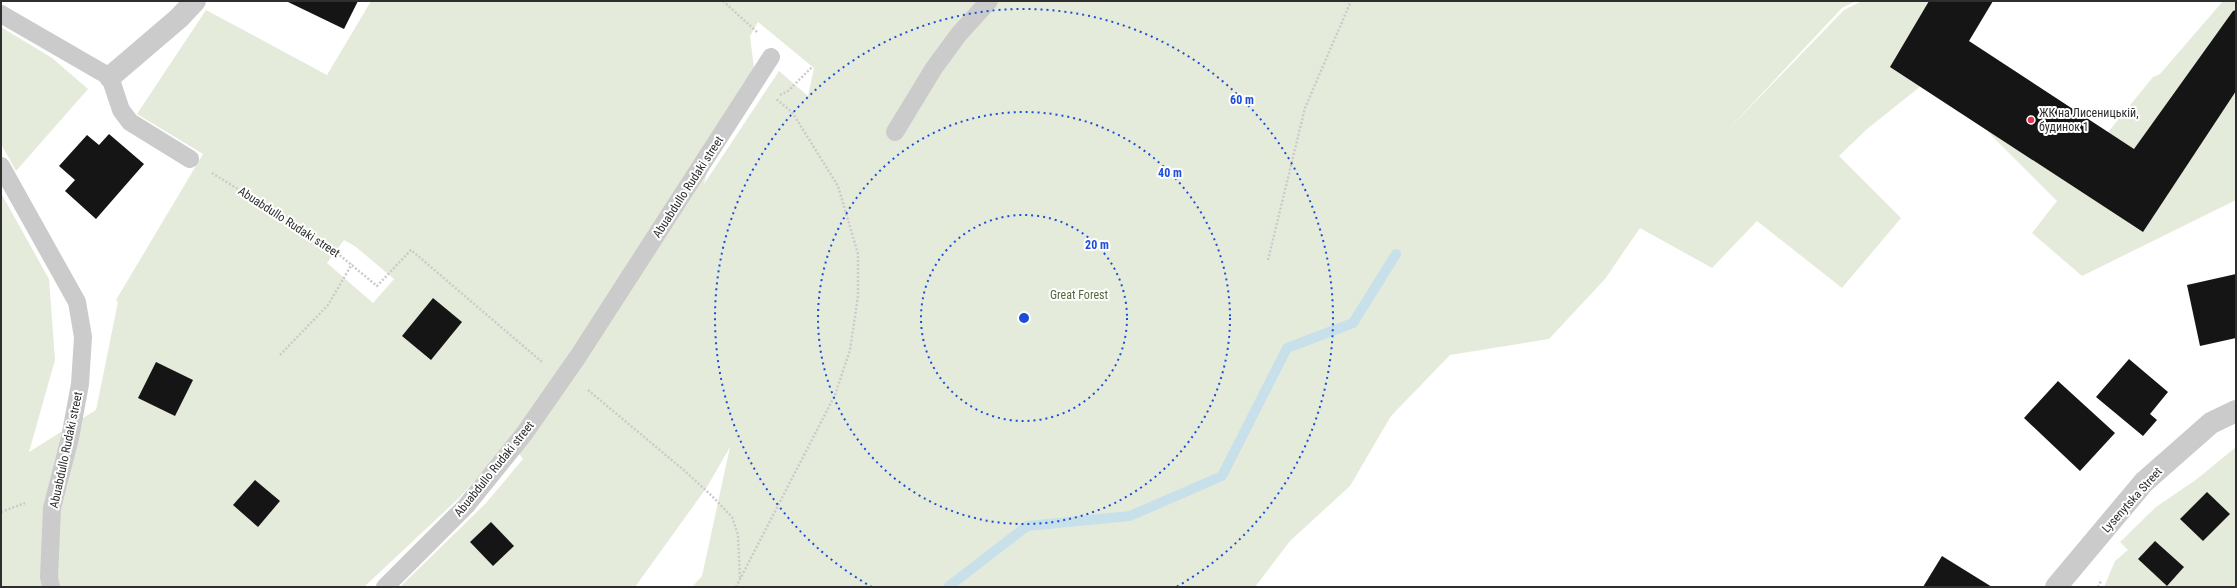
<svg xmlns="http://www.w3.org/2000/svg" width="2237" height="588" font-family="'Roboto Condensed',sans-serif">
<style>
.green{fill:#e5ebdb;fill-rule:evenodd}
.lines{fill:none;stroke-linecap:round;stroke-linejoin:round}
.stream{stroke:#c8e0ea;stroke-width:10}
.building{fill:#151515}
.path{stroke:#cbcbcb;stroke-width:2.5;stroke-dasharray:2 2;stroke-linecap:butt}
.lane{stroke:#cbcbcb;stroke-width:18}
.street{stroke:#cbcbcb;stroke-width:22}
.ring{fill:none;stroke:#1d4ed8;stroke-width:2;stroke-dasharray:2 4}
.poi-dot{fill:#e03450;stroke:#fff;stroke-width:1.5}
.labels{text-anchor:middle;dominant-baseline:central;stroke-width:4;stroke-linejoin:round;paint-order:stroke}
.poi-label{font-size:12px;fill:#2e2e2e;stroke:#fff;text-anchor:start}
.street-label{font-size:12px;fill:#2e2e2e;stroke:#fff}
.park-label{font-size:12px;fill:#55683c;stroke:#fff}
.centre{fill:#1d4ed8;stroke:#fff;stroke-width:2}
.ring-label{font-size:12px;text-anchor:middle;font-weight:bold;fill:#1d4ed8;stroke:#fff;stroke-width:4;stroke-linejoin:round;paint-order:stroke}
</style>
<rect width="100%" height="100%" fill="#fff"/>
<g class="green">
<path d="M 371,1 L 1856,1 L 1842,8 L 1723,135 L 1844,10 L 1862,1 L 1955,1 L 1925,36 L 2104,137 L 2153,77 L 2160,74 L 2223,1 L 2236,1 L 2236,200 L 2082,276 L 2032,233 L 2057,201 L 1992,136 L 1936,74 L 1867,129 L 1839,156 L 1901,218 L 1842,288 L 1757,221 L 1712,268 L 1640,228 L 1605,279 L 1549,339 L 1450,355 L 1391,416 L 1350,486 L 1290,541 L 1255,587 L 692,587 L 702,576 L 730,447 L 707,487 L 635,587 L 400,587 L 486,503 L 523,459 L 509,441 L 460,497 L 364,587 L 1,587 L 1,193 L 49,279 L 55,360 L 29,452 L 96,410 L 118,302 L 116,300 L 203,154 L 137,114 L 206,10 L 327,75 ZM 758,22 L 814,68 L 808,96 L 779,71 L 704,184 L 719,124 L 754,68 L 750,36 ZM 344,240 L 356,247 L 394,279 L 373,303 L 327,263 Z"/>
<polygon points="1,27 52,58 88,89 16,171 1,144"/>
<polygon points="2236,447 2236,587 2104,587 2115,561 2128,550 2120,542 2156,507 2197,479"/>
</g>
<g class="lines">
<polyline class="stream" points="948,587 1027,526 1130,516 1222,476 1287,348 1353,323 1396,254"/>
</g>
<g class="building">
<polygon points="286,1 358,1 344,29"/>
<polygon points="1929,1 1993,1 1969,41 2134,149 2233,11 2236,10 2236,91 2143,232 1890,67"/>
<polygon points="109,134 144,164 96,219 65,191 75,180 59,166 87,135 99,145"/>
<polygon points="2236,274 2236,338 2200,346 2187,285"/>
<polygon points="433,298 462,322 431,360 402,336"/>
<polygon points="2129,359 2168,392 2150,414 2157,420 2143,436 2096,397"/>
<polygon points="156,362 193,380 175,416 138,398"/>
<polygon points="2058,381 2115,433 2080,471 2024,418"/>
<polygon points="255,480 280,501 258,527 233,505"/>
<polygon points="2207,492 2230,514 2203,541 2180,519"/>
<polygon points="491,522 514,546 493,566 470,542"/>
<polygon points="2155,541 2184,567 2167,586 2138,559"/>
<polygon points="1942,556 1992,587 1923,587"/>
</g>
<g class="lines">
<g class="path">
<polyline points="723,1 758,33"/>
<polyline points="780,95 788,91 812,67"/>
<polyline points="212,173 325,243 377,286 411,250 542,362"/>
<polyline points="1268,260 1305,108 1351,1"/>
<polyline points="280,355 328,305 352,264"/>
<polyline points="588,390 686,472 712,496 732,517 738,535 740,578"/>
<polyline points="1,512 25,503"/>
<polyline points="736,587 835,395 850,350 858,296 858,254 838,186 792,112 776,99"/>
<polyline points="2098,587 2101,581"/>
</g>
<g class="lane">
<polyline points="1,14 110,77 121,110 130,122 190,159"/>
<polyline points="895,132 934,68 959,34 989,1"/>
<polyline points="1,166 77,302 83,337 80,384 70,438 52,508 49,577 51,587"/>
<polyline points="385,587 466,506 524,434 579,355 771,57"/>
</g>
<g class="street">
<polyline points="110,77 179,18 195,1"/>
<polyline points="2056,587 2144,482 2211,423 2236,411"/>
</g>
</g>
<g class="ring">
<circle cx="1024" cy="318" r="103"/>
<circle cx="1024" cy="318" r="206"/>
<path d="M872 587A309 309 0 1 1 1176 587"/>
</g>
<circle class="poi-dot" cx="2031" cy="120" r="4"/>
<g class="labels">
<g class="poi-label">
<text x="2039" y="113">ЖК на Лисеницькій,<tspan x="2039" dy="14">будинок 1</tspan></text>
</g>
<g class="street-label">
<text transform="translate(688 187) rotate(-57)">Abuabdullo Rudaki street</text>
<text transform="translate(289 222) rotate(33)">Abuabdullo Rudaki street</text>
<text transform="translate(66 450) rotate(-78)">Abuabdullo Rudaki street</text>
<text transform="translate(494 469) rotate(-51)">Abuabdullo Rudaki street</text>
<text transform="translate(2132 500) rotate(-48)">Lysenytska Street</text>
</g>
<g class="park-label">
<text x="1079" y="295">Great Forest</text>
</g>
</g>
<circle cx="1024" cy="318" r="6" class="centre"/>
<g class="ring-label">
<text x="1242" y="104">60 m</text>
<text x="1170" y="177">40 m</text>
<text x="1097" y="249">20 m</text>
</g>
<rect width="2237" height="588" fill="none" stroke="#2e2e2e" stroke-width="4"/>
</svg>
